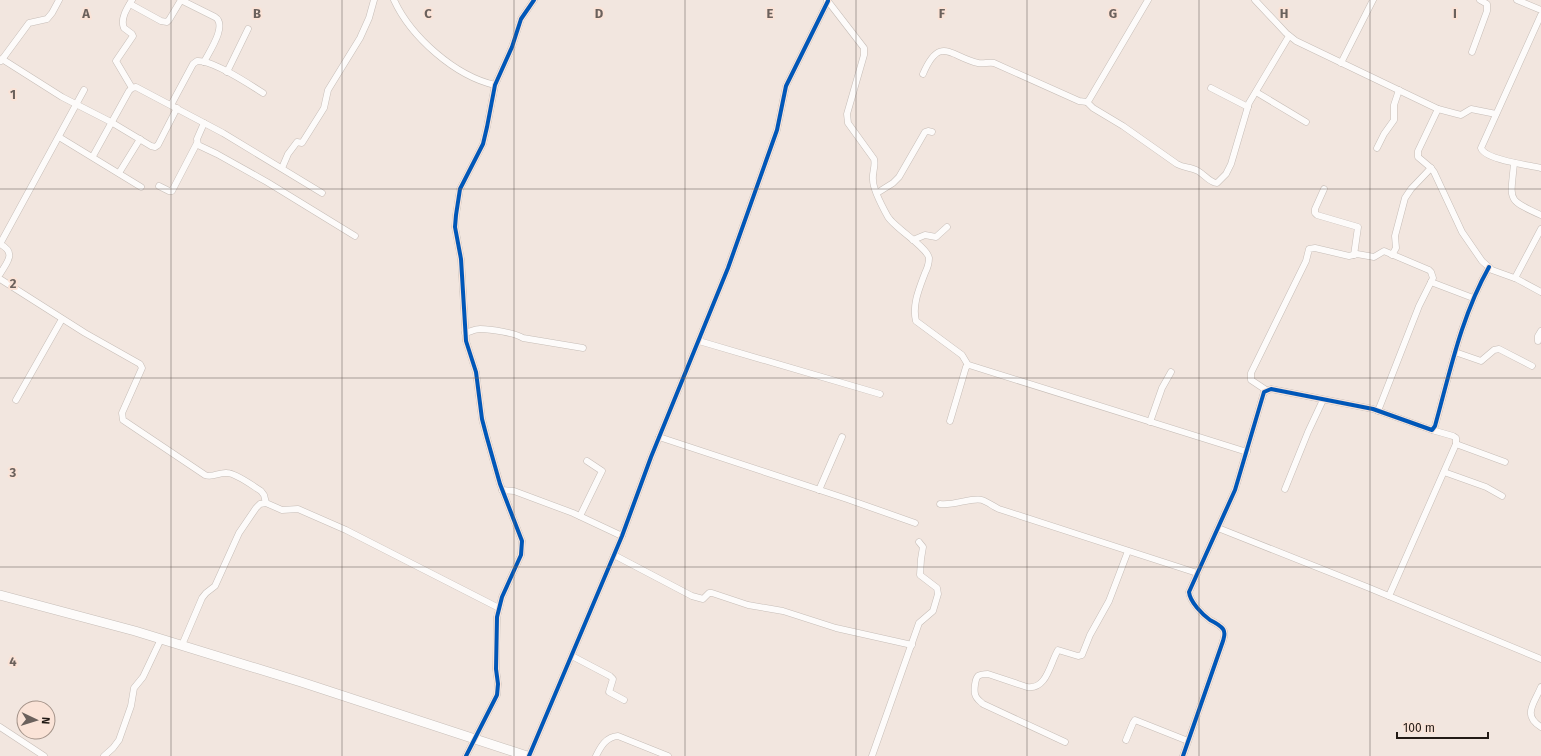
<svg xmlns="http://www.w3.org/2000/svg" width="1541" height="756" font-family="'Fira Sans',sans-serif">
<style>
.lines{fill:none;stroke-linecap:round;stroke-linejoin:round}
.street-casing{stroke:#c6bdb7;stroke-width:7}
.secondary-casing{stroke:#c6bdb7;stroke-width:10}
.street{stroke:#fdfbfa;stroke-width:6}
.secondary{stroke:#fdfbfa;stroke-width:9}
.cycleway-casing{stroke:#fae3d7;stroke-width:6}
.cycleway{stroke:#0057b8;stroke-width:4}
.grid{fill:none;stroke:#6b615c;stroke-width:1;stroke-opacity:0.55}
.grid-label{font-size:13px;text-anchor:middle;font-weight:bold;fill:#6b615c;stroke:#fae3d7;stroke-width:4;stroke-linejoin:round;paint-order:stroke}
</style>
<rect width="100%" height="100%" fill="#f2e6df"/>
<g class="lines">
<defs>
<g id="street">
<path d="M 132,0 C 127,8 120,19 124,28 L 132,34 L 133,36 L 116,61 L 132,88"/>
<path d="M 181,0 L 215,17 C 228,25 209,52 204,62"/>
<path d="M 394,0 C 411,37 455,76 495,85"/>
<path d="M 827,0 L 864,48 L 864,55 L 847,114 L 848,123 L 874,159 C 876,166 872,172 873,180 C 873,189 883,208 888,217 C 896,229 927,247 929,258 C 929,263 927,269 925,273 C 919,289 912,305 916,321 L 962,355 L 968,365"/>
<polyline points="1255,0 1286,33 1296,41 1438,109"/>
<polyline points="1517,0 1541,10"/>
<polyline points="130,4 161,21 167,22 169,20 181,0"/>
<path d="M 1541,15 L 1481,148 C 1485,160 1529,165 1541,168"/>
<polyline points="1472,52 1487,11 1487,4 1480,0"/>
<polyline points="2,59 62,97 111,122 151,146 155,147 158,145 177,108"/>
<polyline points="1,61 29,23 47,19 52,13 59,0"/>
<polyline points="1341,63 1373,0"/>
<polyline points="227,72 248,29"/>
<path d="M 923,74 C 940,34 951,57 978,63 C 983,64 989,62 994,63 L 1079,101 L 1087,102 L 1089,100 L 1148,0"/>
<polyline points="1211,88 1248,107"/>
<polyline points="1256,92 1306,122"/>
<path d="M 1087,102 L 1093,108 L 1123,126 L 1177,164 C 1184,168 1191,167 1198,171 C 1205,175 1210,183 1217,183 L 1226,174 L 1231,164 L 1249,103 L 1289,36"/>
<path d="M 171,105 L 193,64 L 197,61 C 213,60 249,84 263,93"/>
<polyline points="1496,114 1471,109 1461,115 1457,114 1438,109 1418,151 1418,157 1431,168 1434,172 1462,232 1482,261 1492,270 1517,279 1541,292"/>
<polyline points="204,123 197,139 198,145 217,154 267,182 355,236"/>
<polyline points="59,137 141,187"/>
<polyline points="1377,148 1384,134 1394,120 1394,105 1399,90"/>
<polyline points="93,156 129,91 132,88 136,87 223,133 322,193"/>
<path d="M 1514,163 C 1511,200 1505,199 1541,215"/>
<polyline points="282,168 288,154 297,142 302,143 324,108 328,90 360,38 369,18 374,0"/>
<polyline points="119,173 140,139"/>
<polyline points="159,186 169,191 172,191 197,143"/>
<polyline points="1324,189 1315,209 1315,213 1317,215 1358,227 1354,255"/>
<polyline points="877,193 893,183 899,177 925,132 928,131 932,132"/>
<polyline points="913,240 925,235 936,237 947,227"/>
<polyline points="0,244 84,90"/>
<path d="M 0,244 C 17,253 7,262 0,274"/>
<polyline points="1392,255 1396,248 1395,236 1405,198 1411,189 1431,168"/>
<polyline points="1515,278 1541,229"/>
<path d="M 0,279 L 85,333 L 140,364 L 142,368 L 122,413 L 123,420 L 205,475 C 213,478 219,472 227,473 C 236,473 253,486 261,491 L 264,495 L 266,503"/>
<polyline points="1431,282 1473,298"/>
<path d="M 465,333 C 470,332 475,329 480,329 C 491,329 515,333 523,338 L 583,348"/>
<polyline points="699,341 880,394"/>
<polyline points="1538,341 1538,336 1541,331"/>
<polyline points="1455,352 1481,361 1494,350 1499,349 1532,366"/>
<polyline points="1266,390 1251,380 1251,373 1306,261 1309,249 1315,248 1349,256 1357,254 1374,257 1384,251 1429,270 1431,272 1433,278 1419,306 1378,411"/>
<polyline points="16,400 62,319"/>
<polyline points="950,421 966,367 969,365 1247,452"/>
<polyline points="1150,422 1162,388 1171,372"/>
<polyline points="659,437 847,499 915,523"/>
<polyline points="1456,444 1505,462"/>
<polyline points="1444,472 1486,487 1502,496"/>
<polyline points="1285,489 1308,432 1323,400"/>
<polyline points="502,490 514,491 573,513 622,536"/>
<polyline points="819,490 842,437"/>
<path d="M 940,504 C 954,506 972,497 982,500 C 988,502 994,507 999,509 L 1197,573"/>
<polyline points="580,516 602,471 587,461"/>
<polyline points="1218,528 1367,587 1541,659"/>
<polyline points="614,555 692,596 703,599 709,593 712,593 748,605 783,611 836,628 912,645"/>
<polyline points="1389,596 1456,444 1456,438 1453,436 1432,430"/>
<polyline points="182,645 202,598 206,593 215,586 239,533 256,508 260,504 266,503 282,510 298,509 346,530 499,608"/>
<polyline points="572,656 610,676 613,679 609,692 624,700"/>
<path d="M 1541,687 C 1534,704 1522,715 1541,727"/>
<polyline points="0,727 44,756"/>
<polyline points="1126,740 1133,723 1135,720 1188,741"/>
<path d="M 1065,742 L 983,704 C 980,701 976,699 975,694 C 974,690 975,679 978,676 C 981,674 985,674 988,674 L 1027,687 C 1047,690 1050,663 1058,650 L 1078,656 L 1082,655 L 1090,635 L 1109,601 L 1128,551"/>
<polyline points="104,756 113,748 119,740 131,706 134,688 143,677 161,639"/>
<polyline points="466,756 497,695 498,684 496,669 497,617 502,597 521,555 522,541 500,484 487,438 482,419 476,372 466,341 461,259 455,227 456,215 460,189 483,144 487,127 495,85 512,47 521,19 534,0"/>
<polyline points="529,756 622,536 651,457 728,268 777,130 786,86 828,1"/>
<path d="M 596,756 C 601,746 606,737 618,736 L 668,756"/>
<polyline points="872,756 919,623 933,611 938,594 937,588 920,575 921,559 923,547 919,542"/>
<path d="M 1183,756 L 1223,641 C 1224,637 1226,633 1223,629 C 1220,625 1214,622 1210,620 C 1202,614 1190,602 1189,592 L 1235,490 L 1264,392 L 1271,389 L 1373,409 L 1432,430 L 1435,426 C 1450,372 1461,317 1489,267"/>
</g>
<polyline id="secondary" points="0,595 135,631 301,682 527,756"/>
</defs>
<use href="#street" class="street-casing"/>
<use href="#secondary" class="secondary-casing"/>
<use href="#street" class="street"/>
<use href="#secondary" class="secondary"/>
<defs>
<g id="cycleway">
<polyline points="466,756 497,695 498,684 496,669 497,617 502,597 521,555 522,541 500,484 487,438 482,419 476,372 466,341 461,259 455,227 456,215 460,189 483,144 487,127 495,85 512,47 521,19 534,0"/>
<polyline points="529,756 622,536 651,457 728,268 777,130 786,86 828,1"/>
<path d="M 1183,756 L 1223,641 C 1224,637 1226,633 1223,629 C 1220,625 1214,622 1210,620 C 1202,614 1190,602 1189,592 L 1235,490 L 1264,392 L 1271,389 L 1373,409 L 1432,430 L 1435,426 C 1450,372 1461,317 1489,267"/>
</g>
</defs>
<use href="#cycleway" class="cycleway-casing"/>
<use href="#cycleway" class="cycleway"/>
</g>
<path class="grid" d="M 171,0 L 171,756M 342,0 L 342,756M 514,0 L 514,756M 685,0 L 685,756M 856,0 L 856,756M 1027,0 L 1027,756M 1199,0 L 1199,756M 1370,0 L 1370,756M 0,189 L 1541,189M 0,378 L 1541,378M 0,567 L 1541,567"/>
<g class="grid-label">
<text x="86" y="18">A</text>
<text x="257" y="18">B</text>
<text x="428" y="18">C</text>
<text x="599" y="18">D</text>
<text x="770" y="18">E</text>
<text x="942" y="18">F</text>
<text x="1113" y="18">G</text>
<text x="1284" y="18">H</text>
<text x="1455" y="18">I</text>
<text x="13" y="99">1</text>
<text x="13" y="288">2</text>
<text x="13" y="477">3</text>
<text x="13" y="666">4</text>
</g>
<g transform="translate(36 720) rotate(94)"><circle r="19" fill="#fae3d7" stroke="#a49389"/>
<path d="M0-3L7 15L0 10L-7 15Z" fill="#6b615c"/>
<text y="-6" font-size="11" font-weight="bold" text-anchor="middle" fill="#221a15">N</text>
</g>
<path d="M1397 732v6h91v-6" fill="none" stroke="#221a15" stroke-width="2"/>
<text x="1403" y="732" font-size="12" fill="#221a15" stroke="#fae3d7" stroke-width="3" paint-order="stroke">100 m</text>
</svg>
